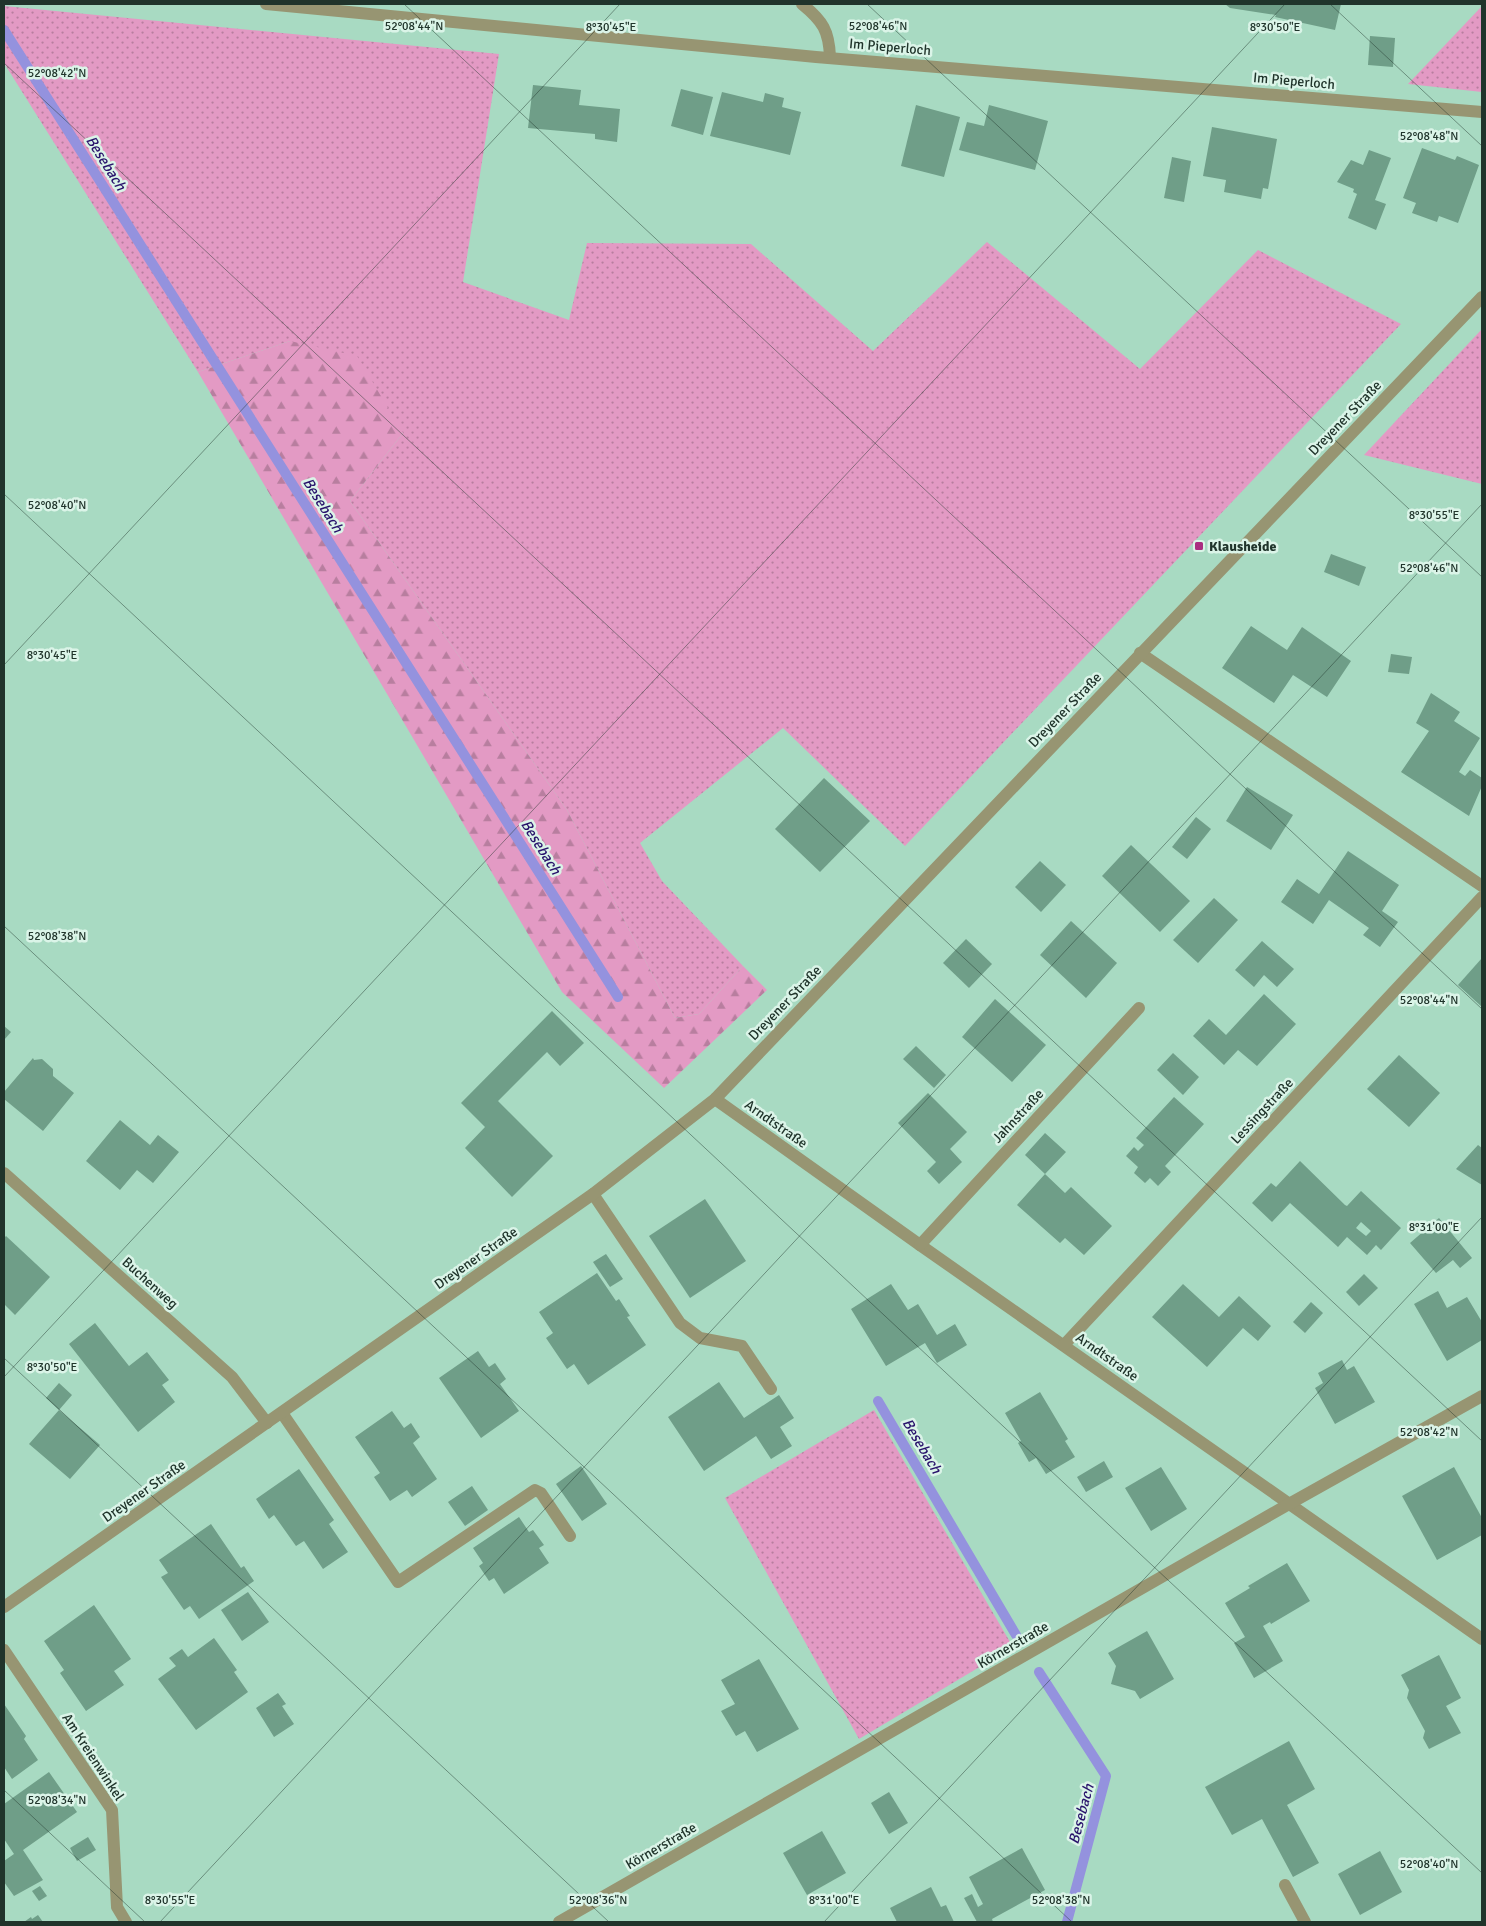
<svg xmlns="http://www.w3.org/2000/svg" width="1486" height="1926" font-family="Signika,sans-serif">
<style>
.grass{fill:url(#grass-dots)}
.forest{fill:url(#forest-firs)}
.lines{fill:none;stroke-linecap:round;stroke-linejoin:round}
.stream{stroke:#9492de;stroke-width:10}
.building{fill:#6f9e88;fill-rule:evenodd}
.service{stroke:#979572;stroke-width:12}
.minor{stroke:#979572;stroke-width:12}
.tertiary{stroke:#979572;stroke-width:12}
.ticks{fill:none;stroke:#20342b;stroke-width:1;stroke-opacity:0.45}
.poi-dot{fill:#aa2f81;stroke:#dbf4e8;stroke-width:2}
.labels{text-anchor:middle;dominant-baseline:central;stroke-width:5;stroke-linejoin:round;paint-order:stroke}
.street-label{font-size:14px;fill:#20342b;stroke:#dbf4e8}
.poi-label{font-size:14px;font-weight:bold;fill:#20342b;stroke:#dbf4e8;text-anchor:start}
.water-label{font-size:15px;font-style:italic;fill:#28126b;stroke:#dbf4e8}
.ticks-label{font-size:12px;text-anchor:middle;fill:#20342b;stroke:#dbf4e8;stroke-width:5;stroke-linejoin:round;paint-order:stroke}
</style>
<defs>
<pattern id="grass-dots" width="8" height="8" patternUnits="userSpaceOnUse" patternTransform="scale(1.25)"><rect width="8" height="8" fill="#e39ac4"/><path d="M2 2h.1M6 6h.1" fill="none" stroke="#b87e9f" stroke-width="1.8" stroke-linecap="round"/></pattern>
<pattern id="forest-firs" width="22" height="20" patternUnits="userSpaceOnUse" patternTransform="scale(1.25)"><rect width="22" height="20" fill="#e39ac4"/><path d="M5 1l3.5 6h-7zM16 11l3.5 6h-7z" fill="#b87e9f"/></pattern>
</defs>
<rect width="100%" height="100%" fill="#a8dac2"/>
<g class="grass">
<polygon points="4,6 499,54 463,282 569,320 587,243 751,244 873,351 987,242 1140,369 1258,250 1401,324 905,846 783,728 640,843 662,881 743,966 699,1014 675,1018 567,810 350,501 403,433 290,341 198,372 4,63"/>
<polygon points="1482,6 1482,92 1408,84"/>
<polygon points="1482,329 1482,484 1364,455"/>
<polygon points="874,1410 1013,1647 859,1739 725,1498"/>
</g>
<polygon class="forest" points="290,341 357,356 403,433 350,501 567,810 675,1018 699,1014 743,966 767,990 664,1088 562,992 198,372"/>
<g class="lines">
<g class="stream">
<polyline points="4,30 618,997"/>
<polyline points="878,1401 1016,1635"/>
<polyline points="1039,1672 1106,1776 1067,1922"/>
</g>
</g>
<g class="building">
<polygon points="1225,4 1341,4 1335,30 1275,17 1276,15 1230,8"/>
<polygon points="1370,36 1395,38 1393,67 1368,65"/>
<polygon points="533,85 581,90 579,105 620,109 617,142 595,139 595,134 528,128"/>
<polygon points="681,89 713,97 703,135 671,126"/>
<polygon points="722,92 763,102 765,93 784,98 782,107 801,112 790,155 710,136"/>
<polygon points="916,105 960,117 944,177 901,166"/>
<polygon points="989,105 1048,121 1035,170 959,150 967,122 984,126"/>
<polygon points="1212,127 1277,139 1268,189 1263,188 1261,199 1224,192 1226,180 1203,176"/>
<polygon points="1422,148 1455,160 1457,156 1479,165 1458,223 1439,216 1437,222 1412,213 1416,203 1403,198"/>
<polygon points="1369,150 1391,158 1375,200 1386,204 1376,230 1348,218 1357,194 1353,192 1354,189 1337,182 1351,160 1363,165"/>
<polygon points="1172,157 1191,161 1184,202 1164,198"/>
<polygon points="1331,554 1366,567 1359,586 1324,572"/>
<polygon points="1251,626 1287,650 1302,627 1351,661 1327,697 1293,675 1274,703 1222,668"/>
<polygon points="1391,654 1412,657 1409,674 1388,672"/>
<polygon points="1431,693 1460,712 1454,721 1480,738 1459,772 1465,776 1470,770 1482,778 1482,786 1469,816 1401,772 1429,731 1416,723"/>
<polygon points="824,778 870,821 820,872 775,829"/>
<polygon points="1247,787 1293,815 1271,850 1226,821"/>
<polygon points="1196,817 1211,829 1187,859 1172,847"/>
<polygon points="1131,845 1190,901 1160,932 1102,876"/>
<polygon points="1348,851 1399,885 1382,911 1398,922 1380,947 1363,935 1369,928 1329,900 1313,924 1281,902 1297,879 1319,894"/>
<polygon points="1040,861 1066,885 1041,912 1015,887"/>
<polygon points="1214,898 1238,920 1198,963 1173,940"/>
<polygon points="1071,921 1117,963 1086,998 1040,955"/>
<polygon points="966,939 992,964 969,988 943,963"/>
<polygon points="1262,941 1294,969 1277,987 1264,975 1254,987 1235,970"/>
<polygon points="1482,958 1482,1007 1458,985"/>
<polygon points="1264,994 1296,1024 1257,1066 1238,1050 1224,1065 1193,1036 1209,1019 1226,1035"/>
<polygon points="995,999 1046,1045 1012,1082 962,1037"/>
<polygon points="552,1011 584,1043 560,1066 547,1052 498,1101 553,1156 512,1197 465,1148 485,1127 461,1103"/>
<polygon points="4,1026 11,1032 4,1040"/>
<polygon points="916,1046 946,1075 934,1088 903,1059"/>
<polygon points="1173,1053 1199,1077 1183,1095 1157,1070"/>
<polygon points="1399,1055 1440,1093 1409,1127 1367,1089"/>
<polygon points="33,1058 34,1060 42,1059 53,1069 53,1076 74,1093 43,1131 4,1099 4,1092"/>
<polygon points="928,1093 967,1132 950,1149 962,1162 939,1184 927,1171 936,1162 898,1123"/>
<polygon points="1174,1097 1204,1124 1165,1166 1171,1172 1158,1186 1150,1178 1145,1183 1134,1173 1138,1167 1126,1156 1134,1147 1138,1151 1144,1145 1136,1138"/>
<polygon points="120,1120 150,1145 158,1135 179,1152 153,1183 137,1170 120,1190 86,1161"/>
<polygon points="1045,1133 1066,1152 1045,1174 1065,1193 1071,1187 1112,1226 1084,1255 1065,1238 1060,1243 1017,1205 1045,1174 1025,1155"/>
<polygon points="1478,1145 1482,1148 1482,1185 1456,1169"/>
<path d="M 1300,1161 L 1345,1205 L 1347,1206 L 1361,1191 L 1401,1228 L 1381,1250 L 1376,1245 L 1367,1255 L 1347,1237 L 1338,1247 L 1290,1203 L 1272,1222 L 1252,1203 L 1271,1183 L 1276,1187 ZM 1361,1222 L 1371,1231 L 1366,1236 L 1356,1228 Z"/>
<polygon points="705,1199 746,1261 690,1298 649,1236"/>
<polygon points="1439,1218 1472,1258 1460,1268 1453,1260 1436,1273 1410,1243"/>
<polygon points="6,1236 50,1277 15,1315 4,1304 4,1238"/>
<polygon points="606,1254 623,1279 610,1287 593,1262"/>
<polygon points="597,1273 616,1301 619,1299 630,1316 627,1317 646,1345 588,1385 574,1364 567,1369 546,1338 553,1333 539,1312"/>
<polygon points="1364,1274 1378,1288 1359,1306 1346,1292"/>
<polygon points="891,1284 908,1310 918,1304 937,1335 955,1324 967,1345 937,1363 925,1343 886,1366 851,1309"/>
<polygon points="1183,1284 1219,1317 1239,1296 1271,1326 1258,1341 1243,1328 1207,1367 1152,1317"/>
<polygon points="1438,1291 1447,1308 1467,1297 1482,1322 1482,1340 1447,1361 1414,1304"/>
<polygon points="1311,1302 1323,1313 1305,1333 1293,1322"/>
<polygon points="95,1323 129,1366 147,1352 169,1380 162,1385 175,1402 138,1432 69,1344"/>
<polygon points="478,1351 489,1367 495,1363 506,1379 500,1384 519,1411 481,1438 439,1378"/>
<polygon points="1342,1360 1347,1370 1354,1366 1375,1402 1335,1424 1315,1388 1323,1383 1318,1373"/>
<polygon points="719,1382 744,1418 779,1395 794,1418 780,1427 792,1446 771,1459 756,1436 704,1471 668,1417"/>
<polygon points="59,1383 72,1395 59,1410 100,1445 70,1479 29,1444 59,1410 46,1398"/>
<polygon points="1040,1392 1068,1439 1065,1441 1075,1457 1046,1474 1036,1458 1029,1462 1018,1443 1021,1441 1005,1413"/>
<polygon points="392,1411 404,1428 411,1423 420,1437 413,1443 437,1479 412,1497 407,1490 390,1501 374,1477 380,1473 355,1437"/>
<polygon points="1104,1461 1113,1477 1086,1492 1077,1477"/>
<polygon points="581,1466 607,1504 582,1521 556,1484"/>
<polygon points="1161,1467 1187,1509 1151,1531 1125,1488"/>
<polygon points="1454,1467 1482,1518 1482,1535 1437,1560 1402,1496"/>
<polygon points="299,1469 334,1520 329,1524 348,1552 323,1569 304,1541 296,1546 274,1515 269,1519 256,1499"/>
<polygon points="472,1486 488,1510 465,1526 448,1502"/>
<polygon points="519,1517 529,1532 533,1530 544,1545 539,1548 549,1563 504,1594 494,1578 489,1581 479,1566 483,1563 473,1548"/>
<polygon points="211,1524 241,1568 244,1566 254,1581 199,1619 190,1606 184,1610 161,1577 168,1573 159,1560"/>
<polygon points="1287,1563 1310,1601 1271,1624 1270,1622 1263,1626 1283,1661 1254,1678 1234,1643 1245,1637 1225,1603 1250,1588 1248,1586"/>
<polygon points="248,1592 269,1622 242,1641 221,1610"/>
<polygon points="94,1605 131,1659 114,1671 124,1685 86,1711 60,1673 64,1670 44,1641"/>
<polygon points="1147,1631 1174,1679 1140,1699 1135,1691 1111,1684 1116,1666 1108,1653"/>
<polygon points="214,1638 237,1670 234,1672 248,1692 196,1730 158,1679 176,1666 169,1658 182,1649 188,1657"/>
<polygon points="1439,1655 1461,1698 1446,1706 1461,1733 1429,1749 1423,1738 1425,1731 1407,1698 1409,1690 1401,1675"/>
<polygon points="759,1659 799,1729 757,1752 745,1731 736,1736 721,1711 735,1704 721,1680"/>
<polygon points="278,1693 286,1704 282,1706 294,1724 274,1737 256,1708"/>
<polygon points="4,1704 26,1736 24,1739 38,1760 12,1779 4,1767"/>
<polygon points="1289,1741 1315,1789 1287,1805 1319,1863 1293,1877 1262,1819 1232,1835 1205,1787"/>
<polygon points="49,1772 77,1812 23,1850 43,1880 14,1896 4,1882 4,1861 14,1854 4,1839 4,1804"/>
<polygon points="889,1792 908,1823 889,1834 871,1803"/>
<polygon points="822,1831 846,1873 807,1895 783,1853"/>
<polygon points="88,1837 96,1850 77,1861 70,1848"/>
<polygon points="1022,1848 1045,1890 992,1919 993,1922 977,1922 964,1898 972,1894 978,1907 983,1904 969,1877"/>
<polygon points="1380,1851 1402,1892 1360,1915 1338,1874"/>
<polygon points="40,1886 47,1896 39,1901 32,1891"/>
<polygon points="931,1887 941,1907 946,1905 954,1922 897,1922 890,1908"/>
<polygon points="38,1915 43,1922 24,1922 31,1917 32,1919"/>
</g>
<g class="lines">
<g class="service">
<path d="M 802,4 C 823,21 829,31 830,57"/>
<polyline points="593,1194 680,1323 700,1338 742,1346 771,1389"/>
<polyline points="282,1413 398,1582 535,1490 541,1493 570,1536"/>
</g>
<g class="minor">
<polyline points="266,4 816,57 1482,112"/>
<polyline points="1140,653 1482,886"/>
<polyline points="715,1099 920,1245 1482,1639"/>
<polyline points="4,1173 232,1377 267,1423"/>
<polyline points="920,1245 1139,1008"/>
<polyline points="1064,1345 1482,897"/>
<polyline points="4,1650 112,1810 117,1907 126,1922"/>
<polyline points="1285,1885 1305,1922"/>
<polyline points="559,1922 1289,1504 1482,1396"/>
</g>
<polyline class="tertiary" points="4,1607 593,1194 715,1099 1482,297"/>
</g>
<path class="ticks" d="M 404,4 L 1482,1009M 867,4 L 1482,577M 1330,4 L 1482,146M 4,63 L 1482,1441M 4,494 L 1482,1873M 4,665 L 620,4M 4,926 L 1072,1922M 4,1358 L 609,1922M 4,1377 L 1285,4M 4,1790 L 145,1922M 160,1922 L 1482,504M 824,1922 L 1482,1217"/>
<rect class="poi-dot" x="1194" y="541" width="10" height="10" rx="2.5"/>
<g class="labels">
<g class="street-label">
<text transform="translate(890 47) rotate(5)">Im Pieperloch</text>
<text transform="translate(1294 81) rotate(5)">Im Pieperloch</text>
<text transform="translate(1345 418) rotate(-46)">Dreyener Straße</text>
<text transform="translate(1065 710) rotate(-46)">Dreyener Straße</text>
<text transform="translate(785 1003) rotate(-46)">Dreyener Straße</text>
<text transform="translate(1262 1111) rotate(-47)">Lessingstraße</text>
<text transform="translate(1018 1116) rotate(-47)">Jahnstraße</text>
<text transform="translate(776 1124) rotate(35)">Arndtstraße</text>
<text transform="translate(476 1258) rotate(-35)">Dreyener Straße</text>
<text transform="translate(150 1283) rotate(42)">Buchenweg</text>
<text transform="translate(1107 1357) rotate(35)">Arndtstraße</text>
<text transform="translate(144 1491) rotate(-35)">Dreyener Straße</text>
<text transform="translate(1013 1645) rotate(-30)">Körnerstraße</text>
<text transform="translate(93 1757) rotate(57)">Am Kreienwinkel</text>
<text transform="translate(661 1846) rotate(-30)">Körnerstraße</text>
</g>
<g class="poi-label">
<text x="1209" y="546">Klausheide</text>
</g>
<g class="water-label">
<text transform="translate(106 163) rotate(58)">Besebach</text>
<text transform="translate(323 505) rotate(58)">Besebach</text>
<text transform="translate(541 847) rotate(58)">Besebach</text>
<text transform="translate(922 1446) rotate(59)">Besebach</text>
<text transform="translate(1081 1814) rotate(-75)">Besebach</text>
</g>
</g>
<g class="ticks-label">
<text x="414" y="30">52°08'44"N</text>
<text x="878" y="30">52°08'46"N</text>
<text x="611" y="31">8°30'45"E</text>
<text x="1275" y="31">8°30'50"E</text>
<text x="57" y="77">52°08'42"N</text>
<text x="1429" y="140">52°08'48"N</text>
<text x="57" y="509">52°08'40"N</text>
<text x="1434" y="519">8°30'55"E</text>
<text x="1429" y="572">52°08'46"N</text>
<text x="52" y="659">8°30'45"E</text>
<text x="57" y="940">52°08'38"N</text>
<text x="1429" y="1004">52°08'44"N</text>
<text x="1434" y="1231">8°31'00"E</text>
<text x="52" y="1371">8°30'50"E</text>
<text x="1429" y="1436">52°08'42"N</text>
<text x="57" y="1804">52°08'34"N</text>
<text x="1429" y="1868">52°08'40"N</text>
<text x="170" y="1904">8°30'55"E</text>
<text x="834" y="1904">8°31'00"E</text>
<text x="598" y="1904">52°08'36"N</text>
<text x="1061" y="1904">52°08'38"N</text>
</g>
<rect width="1486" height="1926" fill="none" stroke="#20342b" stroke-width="10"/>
</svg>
